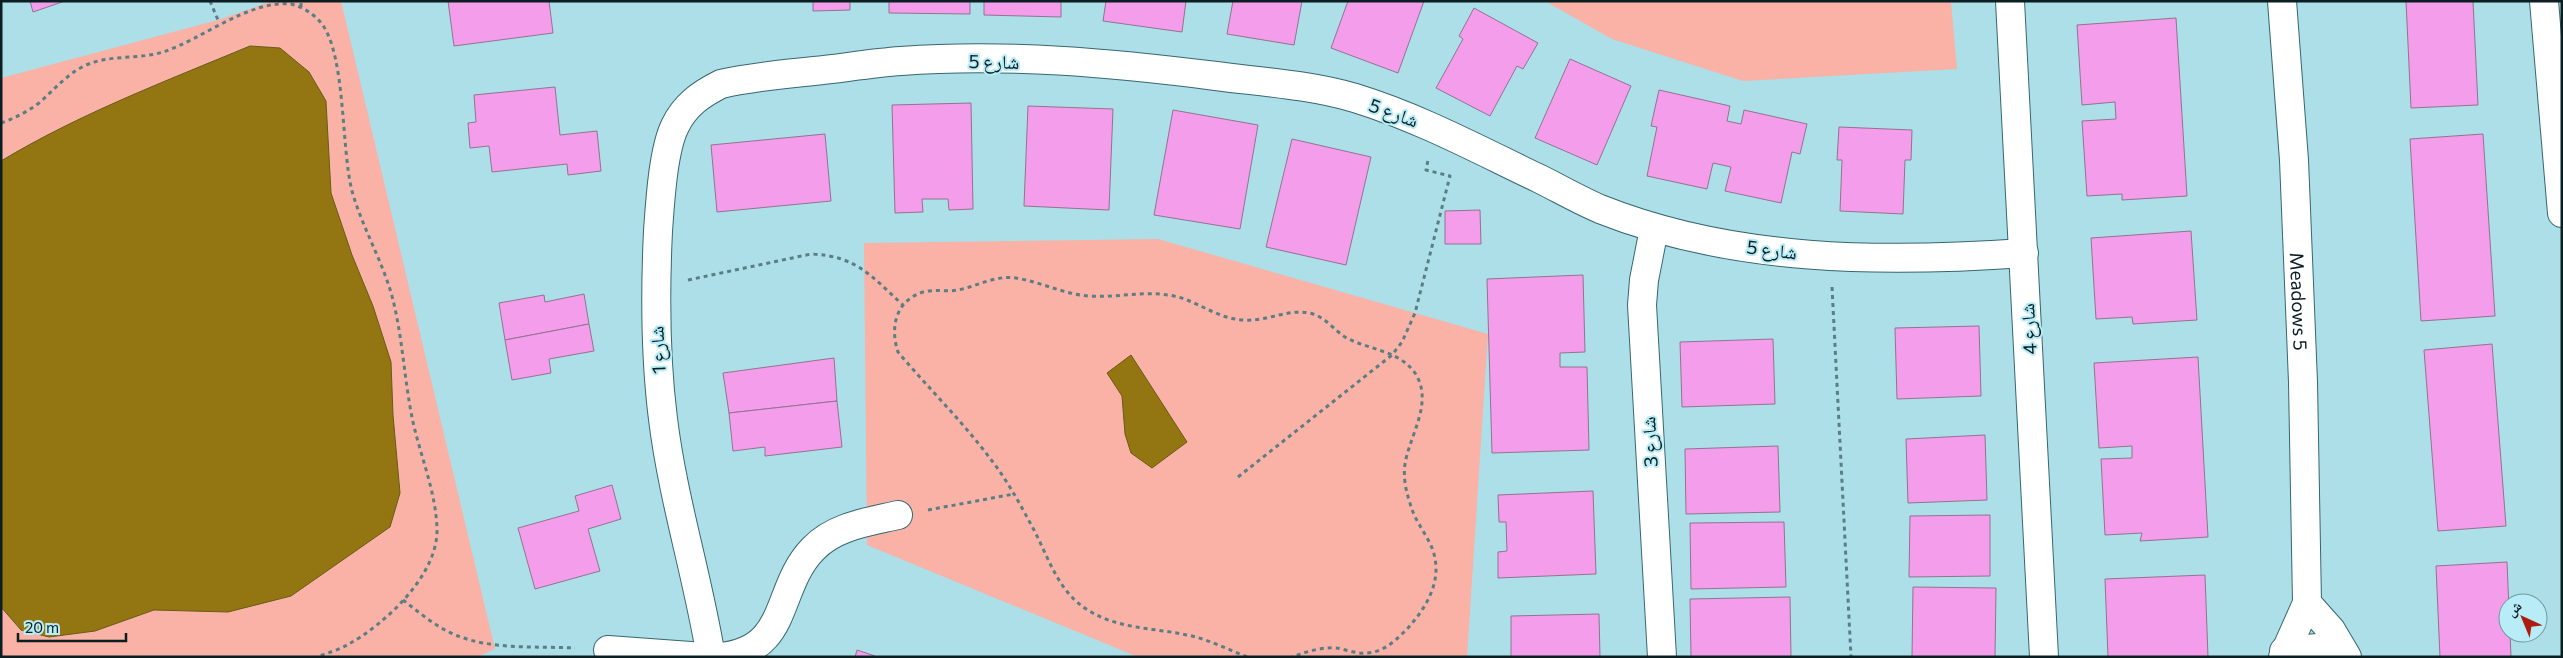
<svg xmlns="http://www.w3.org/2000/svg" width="2563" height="658" font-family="Commissioner,'Noto Naskh Arabic',sans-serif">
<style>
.green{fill:#f9b2a5}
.water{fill:#937511;stroke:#6a5b16}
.building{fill:#f39deb;stroke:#92748f}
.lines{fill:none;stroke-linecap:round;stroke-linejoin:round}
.street-casing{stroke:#36676f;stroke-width:30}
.path{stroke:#5b7e84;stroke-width:3;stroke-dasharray:4 4;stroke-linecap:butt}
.street{stroke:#fff;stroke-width:28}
.labels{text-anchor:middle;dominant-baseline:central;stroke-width:4;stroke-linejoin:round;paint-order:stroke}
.street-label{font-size:19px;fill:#0b1f23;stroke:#b8ecf6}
</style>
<rect width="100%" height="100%" fill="#acdfe8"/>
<g class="green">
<path d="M 272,1 L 341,1 L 495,649 L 477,657 L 1,657 L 1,607 L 21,630 L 95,631 L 154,610 L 228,612 L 291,596 L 390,527 L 400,493 L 393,415 L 373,306 L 352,255 L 331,193 L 326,101 L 250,46 C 166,81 79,114 1,161 L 1,78 L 218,20 Z"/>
<polygon points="1545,1 1951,1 1957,69 1743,81 1612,39"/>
<polygon points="1158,239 1488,334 1467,657 1138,657 867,545 864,243"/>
</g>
<g class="water">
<path d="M 250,46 L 280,48 L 309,72 L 326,101 L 331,193 L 352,255 L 373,306 L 391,362 L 393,415 L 400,493 L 390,527 L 291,596 L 228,612 L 154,610 L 95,631 L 49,637 L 21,630 L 1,607 L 1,161 C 79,114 166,81 250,46 Z"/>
<polygon points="1131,355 1187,442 1152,468 1131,453 1125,434 1122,396 1107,373"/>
</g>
<g class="building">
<polygon points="30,1 65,1 33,12"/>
<polygon points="448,1 549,1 553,33 454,46"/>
<polygon points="813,1 850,1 850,10 813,11"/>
<polygon points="889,1 970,1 970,14 889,13"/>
<polygon points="984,1 1061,1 1061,17 984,15"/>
<polygon points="1106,1 1186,1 1182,32 1103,21"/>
<polygon points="1233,1 1302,1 1294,45 1227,34"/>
<polygon points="1348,1 1424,1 1398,73 1331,48"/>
<polygon points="2406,1 2473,1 2478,105 2411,108"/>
<polygon points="1474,8 1538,43 1523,69 1517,66 1490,116 1436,88 1463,39 1459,36"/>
<polygon points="2176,18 2187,196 2122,200 2122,194 2087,196 2082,121 2116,119 2115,102 2082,105 2077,25"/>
<polygon points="1570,59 1631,86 1597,165 1535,138"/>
<polygon points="555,87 560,135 597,131 601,171 568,175 567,164 492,172 489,146 470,148 468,123 476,122 474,95"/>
<polygon points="1659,90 1730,106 1727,121 1741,124 1744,110 1807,124 1800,154 1792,152 1781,203 1725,191 1731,167 1713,163 1707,189 1647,176 1657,127 1651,126"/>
<polygon points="971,103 973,209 949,210 948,199 922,199 923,212 895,213 892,105"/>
<polygon points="1028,106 1113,109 1109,210 1024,206"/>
<polygon points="1173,110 1258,125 1240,229 1154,215"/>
<polygon points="1839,127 1912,130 1911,160 1905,160 1903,214 1840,211 1842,160 1837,160"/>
<polygon points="825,134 831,201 717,212 711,145"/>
<polygon points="2483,134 2495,316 2421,321 2410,139"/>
<polygon points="1292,139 1371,157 1346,265 1266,247"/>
<polygon points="1480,210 1481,244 1445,244 1445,211"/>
<polygon points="2191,231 2197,320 2133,324 2132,317 2096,319 2091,238"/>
<polygon points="1583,275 1585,352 1560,353 1560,367 1587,367 1589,450 1492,453 1487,279"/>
<polygon points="584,294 589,324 505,340 499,303 544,295 545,302"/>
<polygon points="589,324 594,351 549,359 551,373 512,380 505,340"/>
<polygon points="1979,326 1981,396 1897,399 1895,328"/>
<polygon points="1773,339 1775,404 1682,407 1680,342"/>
<polygon points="2492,344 2506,526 2438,531 2424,350"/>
<polygon points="2198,357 2208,537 2140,541 2142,533 2105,535 2101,459 2132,458 2132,446 2099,448 2094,363"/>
<polygon points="834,358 837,401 729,413 723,373"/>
<polygon points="837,401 842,447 765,456 765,447 733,451 729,413"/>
<polygon points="1985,435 1987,500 1908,503 1906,439"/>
<polygon points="1778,446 1780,512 1686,514 1685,449"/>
<polygon points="612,485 621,519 588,529 600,571 535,589 518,528 579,511 575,496"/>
<polygon points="1593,491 1596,574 1498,578 1498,552 1507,551 1506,522 1499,522 1498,495"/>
<polygon points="1990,515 1990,576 1909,577 1910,516"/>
<polygon points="1784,522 1786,587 1691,589 1690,523"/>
<polygon points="2507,562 2511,657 2440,657 2436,566"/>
<polygon points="2205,575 2208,657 2108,657 2105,579"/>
<polygon points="1913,587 1996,588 1995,657 1912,657"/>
<polygon points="1790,597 1791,657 1691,657 1690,599"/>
<polygon points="1599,614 1600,657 1511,657 1511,616"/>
<polygon points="857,650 875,656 875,657 855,657"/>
</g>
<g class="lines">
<defs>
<g id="street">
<polyline points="2010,1 2044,657"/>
<path id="s1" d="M 2282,1 L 2294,160 L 2303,382 L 2307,603 L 2283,657"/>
<polyline points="2544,1 2562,213"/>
<polyline points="1654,229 1644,280 1642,305 1662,657"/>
<polyline points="2307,603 2331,630 2347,657"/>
<polyline points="608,650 704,657"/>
<polyline points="2284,651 2340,646 2337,657"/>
<path d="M 711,657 C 698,577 673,500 663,419 C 655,356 655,294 658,231 C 660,203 663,150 675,126 C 685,105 701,94 721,84 C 752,77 783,74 814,71 C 843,68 872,63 901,61 C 1005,53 1113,63 1216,76 C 1263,82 1311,85 1355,98 C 1420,118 1479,150 1540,179 C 1560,189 1579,200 1600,209 C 1733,262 1883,263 2024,253"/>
<path d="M 719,657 C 791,651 774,589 813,549 C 835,526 868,522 898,515"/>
</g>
</defs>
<use href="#street" class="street-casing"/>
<g class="path">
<polyline points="210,1 218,20"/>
<polyline points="301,7 301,1"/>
<path d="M 1,123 C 15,118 27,112 39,103 C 54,90 66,75 84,66 C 109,54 137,60 163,52 C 201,40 248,0 291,4 C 303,7 314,14 322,24 C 346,57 341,148 352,191 C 362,227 382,260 392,296 C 403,338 404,380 413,422 C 421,458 437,495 437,532 C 436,577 384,625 347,645 C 338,650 327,653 317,657"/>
<path d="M 688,280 L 811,254 C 857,256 871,276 903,305"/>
<polyline points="1832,287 1851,657"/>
<polyline points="1238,477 1392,355 1402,342 1415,313 1450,176 1426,170 1428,160"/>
<polyline points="928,510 1014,494"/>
<path d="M 403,600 C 420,613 437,628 458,636 C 494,650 537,646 575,648"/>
<path d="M 1247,657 C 1227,649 1208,639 1187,635 C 1155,628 1120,629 1091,612 C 1059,594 1050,561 1034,530 C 1022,508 1010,485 995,465 C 966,425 930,390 898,352 C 890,328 895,301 923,292 C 934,289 947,292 958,290 C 978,286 995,275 1016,278 C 1041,282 1063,294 1089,296 C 1118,298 1145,290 1174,296 C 1198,301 1217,319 1244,320 C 1267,322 1290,307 1313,314 C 1326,318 1334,330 1345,337 C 1368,350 1399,350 1415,373 C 1434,402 1410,434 1405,464 C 1403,478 1406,491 1410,503 C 1414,520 1426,533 1432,548 C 1444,579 1427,607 1407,629 C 1395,641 1383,653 1365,653 C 1356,654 1345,649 1336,648 C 1320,647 1306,652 1292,657"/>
</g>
<use href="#street" class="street"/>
</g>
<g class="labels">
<g class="street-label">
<text transform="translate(994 61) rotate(1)">شارع 5</text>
<text transform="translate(1394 112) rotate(20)">شارع 5</text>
<text transform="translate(1772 249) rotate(7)">شارع 5</text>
<text stroke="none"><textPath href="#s1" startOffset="301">Meadows 5</textPath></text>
<text transform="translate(2028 329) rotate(-93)">شارع 4</text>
<text transform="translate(657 350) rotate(-93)">شارع 1</text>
<text transform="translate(1649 442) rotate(-93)">شارع 3</text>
</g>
</g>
<rect width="2563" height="658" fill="none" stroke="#0b1f23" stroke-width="5"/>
<g transform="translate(2523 618) rotate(316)"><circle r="24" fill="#b8ecf6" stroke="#739aa2"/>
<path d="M0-4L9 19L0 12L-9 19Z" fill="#ac1c0f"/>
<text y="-8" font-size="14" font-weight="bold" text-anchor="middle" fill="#0b1f23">ش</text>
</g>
<path d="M18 633v8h108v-8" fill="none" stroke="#0b1f23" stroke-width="2.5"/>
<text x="25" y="633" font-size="15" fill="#0b1f23" stroke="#b8ecf6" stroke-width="4" paint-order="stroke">20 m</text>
</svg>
